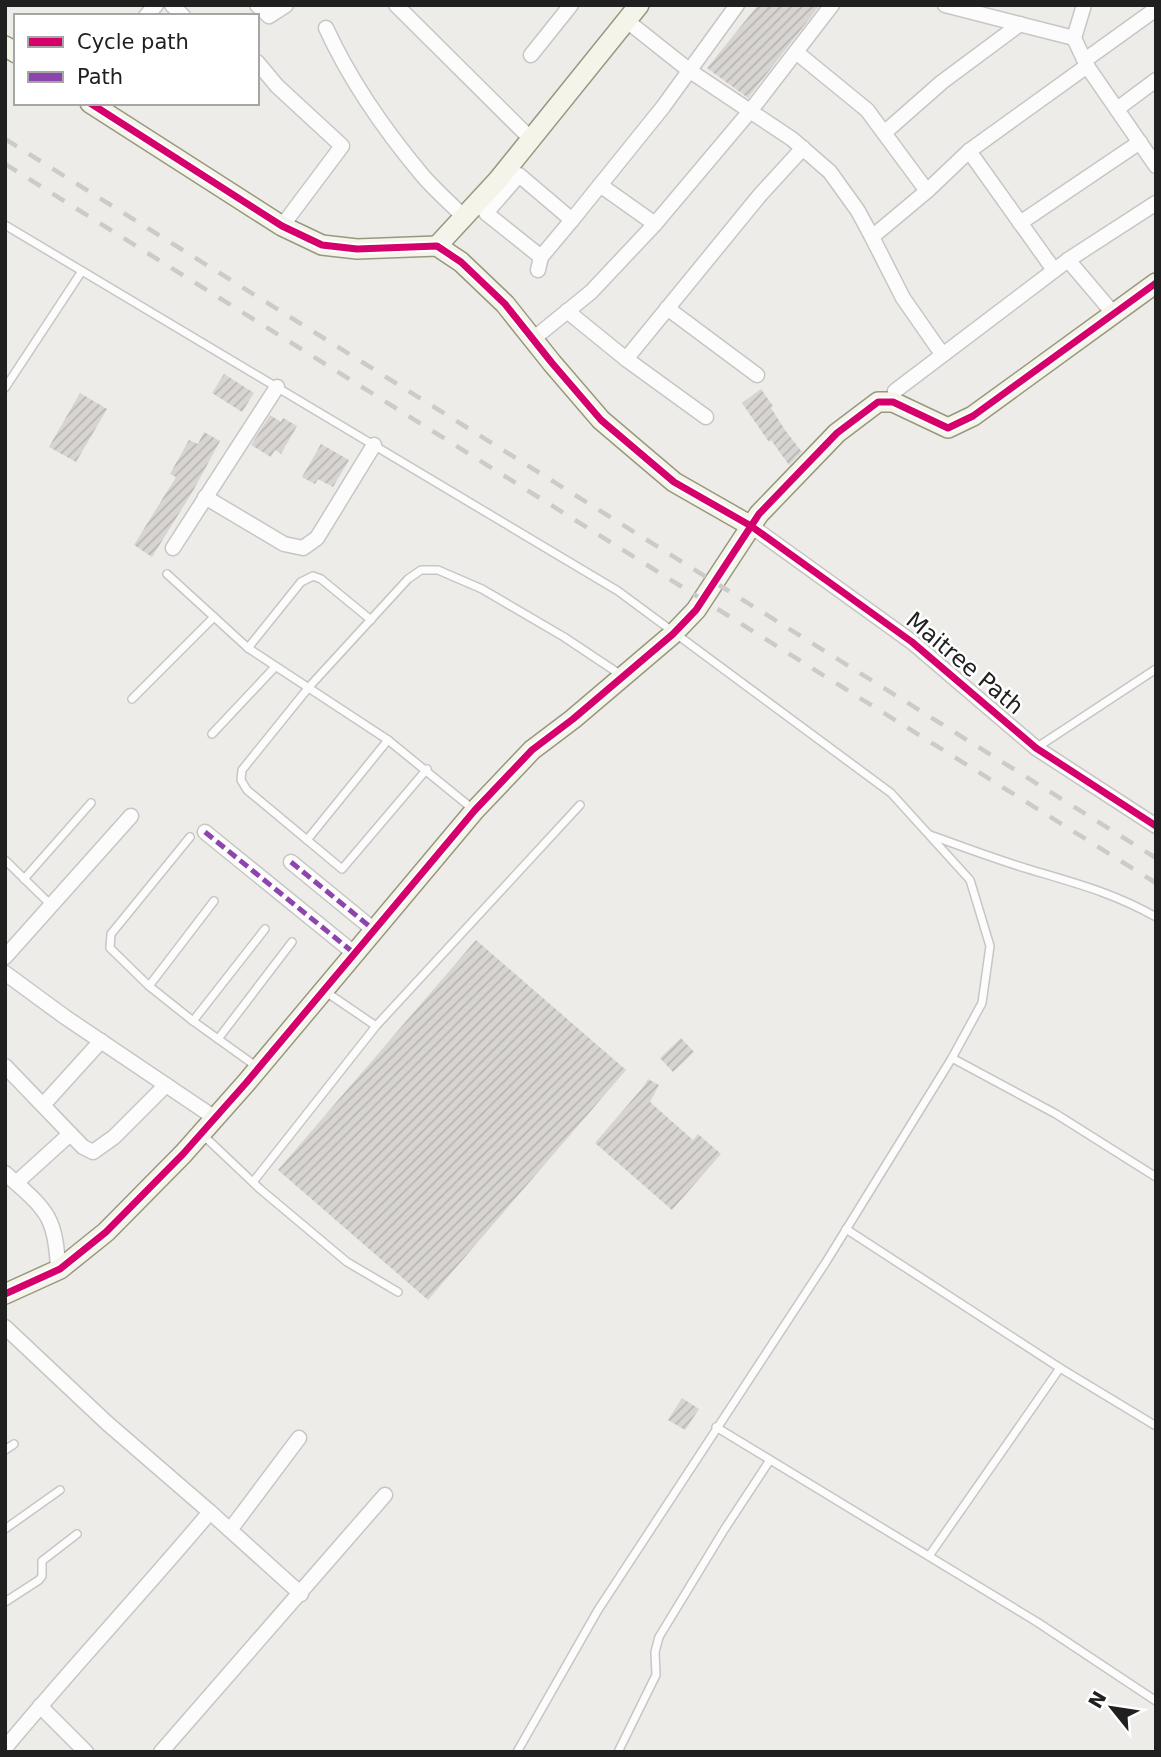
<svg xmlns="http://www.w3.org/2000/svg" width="1161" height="1757" font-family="'DejaVu Sans',sans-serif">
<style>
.building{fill:url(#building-hatch)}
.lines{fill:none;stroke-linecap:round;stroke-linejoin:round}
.lane-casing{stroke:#c7c6c4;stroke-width:10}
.street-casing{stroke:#c7c6c4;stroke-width:17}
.secondary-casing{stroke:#98987f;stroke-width:22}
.lane{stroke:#fcfcfc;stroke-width:7}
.street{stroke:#fcfcfc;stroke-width:14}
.secondary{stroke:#f4f4eb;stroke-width:19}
.rail{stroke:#cbcbca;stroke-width:4.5;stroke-dasharray:14 14;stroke-linecap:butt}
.quiet{stroke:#8e44ad;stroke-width:5;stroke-dasharray:10 5;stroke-linecap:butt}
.cycleway-casing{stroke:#fff;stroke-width:11}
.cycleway{stroke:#d6006c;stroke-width:7}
.labels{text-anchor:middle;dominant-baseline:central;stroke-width:5;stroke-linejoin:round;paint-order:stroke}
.street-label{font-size:23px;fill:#202020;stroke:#fff}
</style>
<defs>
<pattern id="building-hatch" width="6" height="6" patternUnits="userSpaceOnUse" patternTransform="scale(1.75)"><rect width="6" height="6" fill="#d7d4d1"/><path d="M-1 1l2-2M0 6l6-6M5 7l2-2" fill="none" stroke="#b8b6b3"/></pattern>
</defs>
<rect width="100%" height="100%" fill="#eeece8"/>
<g class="building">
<polygon points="758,5 820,5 748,98 707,68"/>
<polygon points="224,374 254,393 242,412 212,393"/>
<polygon points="761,389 773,406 771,408 785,430 802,452 789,465 771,440 769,442 742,403"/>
<polygon points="80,393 107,409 76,462 49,447"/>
<polygon points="270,415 281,422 283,418 297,426 281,454 275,450 271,457 251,445"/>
<polygon points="204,432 220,441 193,491 152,557 134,545 176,477 170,474 189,440 198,444"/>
<polygon points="321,444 349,460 333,487 318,479 315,484 302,477"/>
<polygon points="476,940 626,1070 428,1300 278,1170"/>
<polygon points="681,1038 694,1052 673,1072 660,1058"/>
<polygon points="648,1079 659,1085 650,1102 693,1140 698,1134 721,1154 672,1210 595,1143 644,1086"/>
<polygon points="682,1398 699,1409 685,1430 668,1420"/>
</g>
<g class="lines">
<defs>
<g id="lane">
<polyline points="5,225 618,591 891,793 970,880 990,946 982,1003 952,1058 826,1262 598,1610 517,1752"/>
<polyline points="5,388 82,271"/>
<polyline points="167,574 248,648 388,740 474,810"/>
<polyline points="248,648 301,582 313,576 321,579 371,620"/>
<polyline points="132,699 214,617"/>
<polyline points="212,734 275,667"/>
<polyline points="1036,748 1156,669"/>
<polyline points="427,769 342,869 247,790 241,780 242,770 309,687 408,579 421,570 438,570 482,589 564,637 621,675"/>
<path d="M 930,835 C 963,847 995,859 1028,869 C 1075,883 1114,893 1156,917"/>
<polyline points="190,837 111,934 110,948 149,986 193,1021 257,1067"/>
<polyline points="307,840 388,740"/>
<polyline points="5,860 51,905"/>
<polyline points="24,879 91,803"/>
<polyline points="149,986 214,901"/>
<polyline points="326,992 376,1026"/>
<polyline points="193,1021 265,929"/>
<polyline points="218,1039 292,942"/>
<polyline points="952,1058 1056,1114 1156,1177"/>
<polyline points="203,1135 260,1189 347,1262 398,1292"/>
<polyline points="253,1182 376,1026 580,805"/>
<polyline points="846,1229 1060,1368"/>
<polyline points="716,1427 1037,1622 1156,1701"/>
<polyline points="5,1450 14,1444"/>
<polyline points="5,1529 60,1490"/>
<polyline points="929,1556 1060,1368 1156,1426"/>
<polyline points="5,1602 39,1580 42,1576 42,1561 77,1534"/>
<polyline points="618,1752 656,1675 655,1652 659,1637 724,1530 770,1460"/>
</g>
<g id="street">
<polyline points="172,5 183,16"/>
<polyline points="257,5 269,16 286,5"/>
<polyline points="396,5 532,140"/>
<polyline points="945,5 1074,38"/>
<polyline points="1084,5 1074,38 1087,66"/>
<polyline points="146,16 156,5"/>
<polyline points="627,21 690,71 792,139 830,172 858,211 872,237"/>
<path d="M 326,28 C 350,80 386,132 423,176 C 436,191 451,204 465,218"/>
<polyline points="796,52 867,110 927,191"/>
<polyline points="531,55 571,5"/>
<polyline points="1085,60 1156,9"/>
<polyline points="257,62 277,86 342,146 282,226"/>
<polyline points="1117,109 1156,80"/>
<polyline points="884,133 942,82 1020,24"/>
<polyline points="969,151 1054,270"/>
<polyline points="1020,223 1140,142"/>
<polyline points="655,224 751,110 832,5"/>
<polyline points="541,257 486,213 519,175 572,220 663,107 737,5"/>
<polyline points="538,270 541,257 572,220"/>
<polyline points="667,308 757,375"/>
<polyline points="567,311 626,359 706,417"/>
<polyline points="1113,313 1068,260 1156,203"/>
<polyline points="533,339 591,292 655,224 600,185"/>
<polyline points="942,354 903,298 872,237 927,191 969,151 1087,66 1156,166"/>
<polyline points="626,359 760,195 803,148"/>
<polyline points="895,391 1068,260"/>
<polyline points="205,497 284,544 303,548 317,538 374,445"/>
<polyline points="751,526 912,642 1036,748 1156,826"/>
<polyline points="173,548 277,387"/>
<polyline points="205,832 354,953"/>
<polyline points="291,862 374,930"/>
<polyline points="5,957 131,816"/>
<polyline points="5,973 65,1017 215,1118"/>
<polyline points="5,1066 83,1147 93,1152 114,1137 166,1085"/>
<polyline points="43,1105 101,1041"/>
<path d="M 5,1173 C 45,1209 56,1214 58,1270"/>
<polyline points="16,1183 70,1134"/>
<path d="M 5,1327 L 107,1423 L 210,1512 C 143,1592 72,1667 5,1748"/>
<polyline points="210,1512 301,1594"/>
<polyline points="230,1530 299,1438"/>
<polyline points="40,1706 86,1752"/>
<polyline points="161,1752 385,1495"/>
</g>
<g id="secondary">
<polyline points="5,46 16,53"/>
<polyline points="90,103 282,226 322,245 357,249 437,246 461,262 505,304 552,363 601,420 674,482 751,526"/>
<polyline points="437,246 498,180 639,5"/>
<polyline points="5,1294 60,1269 106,1232 183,1154 246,1083 475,810 532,750 573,719 673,634 696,610 759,514 837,433 878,402 893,402 948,428 973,416 1156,283"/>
</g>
</defs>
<use href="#lane" class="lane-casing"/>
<use href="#street" class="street-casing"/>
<use href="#secondary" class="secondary-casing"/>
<use href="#lane" class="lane"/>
<use href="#street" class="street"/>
<use href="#secondary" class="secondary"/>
<g class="rail">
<polyline points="5,139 1156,858"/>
<polyline points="5,164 1156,883"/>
</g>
<g class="quiet">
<polyline points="205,832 354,953"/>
<polyline points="291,862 374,930"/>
</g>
<defs>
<g id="cycleway">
<polyline points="90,103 282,226 322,245 357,249 437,246 461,262 505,304 552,363 601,420 674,482 751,526 912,642 1036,748 1156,826"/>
<polyline points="5,1294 60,1269 106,1232 183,1154 246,1083 475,810 532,750 573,719 673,634 696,610 759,514 837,433 878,402 893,402 948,428 973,416 1156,283"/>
</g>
</defs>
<use href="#cycleway" class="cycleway-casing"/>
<use href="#cycleway" class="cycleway"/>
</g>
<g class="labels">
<g class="street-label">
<text transform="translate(965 663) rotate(40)">Maitree Path</text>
</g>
</g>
<rect width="1161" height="1757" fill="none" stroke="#202020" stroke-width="14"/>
<rect x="14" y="14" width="245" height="91" fill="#ffffff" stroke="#a6a6a6" stroke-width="2"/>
<rect x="28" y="37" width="35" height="10" fill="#d6006c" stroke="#a6a6a6" stroke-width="2"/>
<text x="77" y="49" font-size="21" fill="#202020">Cycle path</text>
<rect x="28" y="72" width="35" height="10" fill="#8e44ad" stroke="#a6a6a6" stroke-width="2"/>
<text x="77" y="84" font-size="21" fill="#202020">Path</text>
<g transform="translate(1112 1708) rotate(300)" stroke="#ffffff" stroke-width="5" paint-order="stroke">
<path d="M0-5L12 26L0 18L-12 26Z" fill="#202020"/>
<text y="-10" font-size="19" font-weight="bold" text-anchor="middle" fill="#202020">N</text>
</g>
</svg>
